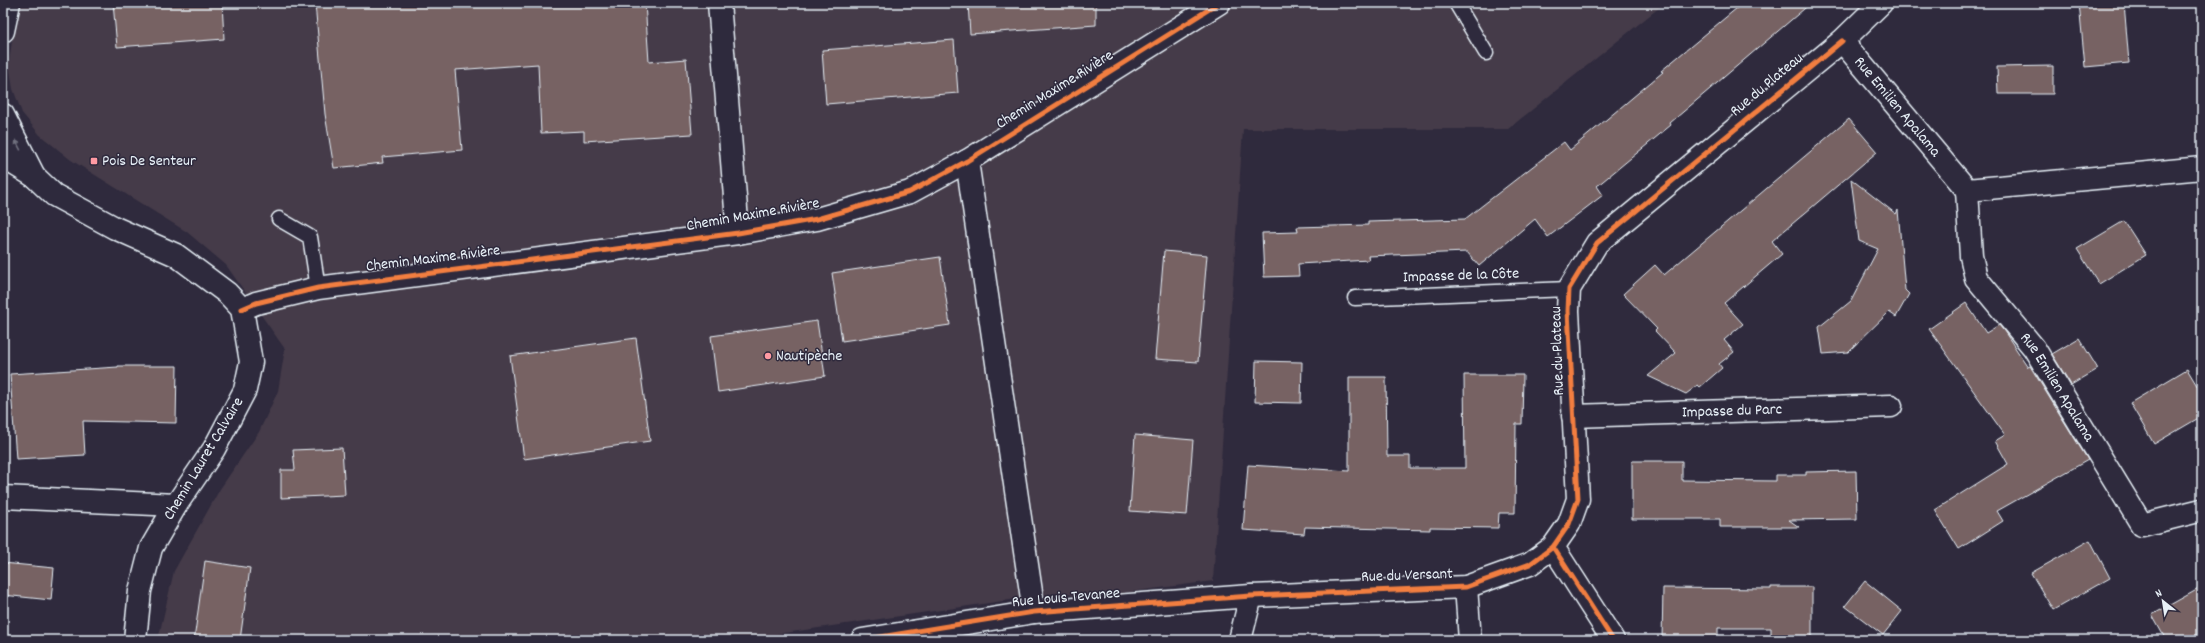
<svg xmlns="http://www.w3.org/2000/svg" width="2205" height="643" font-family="Dekko,sans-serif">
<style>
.built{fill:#453b49}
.building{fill:#776264;stroke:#e8f1f8}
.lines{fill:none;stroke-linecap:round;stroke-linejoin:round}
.lane-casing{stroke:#e8f1f8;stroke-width:17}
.street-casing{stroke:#e8f1f8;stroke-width:25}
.secondary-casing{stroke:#e8f1f8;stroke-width:25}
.lane{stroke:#2f2a3d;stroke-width:14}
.street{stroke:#2f2a3d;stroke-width:22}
.secondary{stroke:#2f2a3d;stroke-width:22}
.cycleway-casing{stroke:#2f2a3d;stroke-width:8}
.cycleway{stroke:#f27e40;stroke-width:5}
.oneway{fill:#70707e}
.poi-dot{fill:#ff9aa2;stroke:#2f2a3d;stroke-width:1.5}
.labels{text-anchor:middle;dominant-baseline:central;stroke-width:3;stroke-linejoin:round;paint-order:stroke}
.street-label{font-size:16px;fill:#e8f1f8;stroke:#2f2a3d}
.poi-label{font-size:16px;fill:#e8f1f8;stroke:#2f2a3d;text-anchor:start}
</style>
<rect width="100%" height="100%" fill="#2f2a3d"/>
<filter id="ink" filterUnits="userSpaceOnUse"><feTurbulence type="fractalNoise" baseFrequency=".025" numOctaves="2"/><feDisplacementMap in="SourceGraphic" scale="8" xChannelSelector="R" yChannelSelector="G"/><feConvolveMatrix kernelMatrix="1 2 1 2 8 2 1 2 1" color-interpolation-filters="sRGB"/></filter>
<g filter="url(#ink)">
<polygon class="built" points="17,3 1665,3 1508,129 1243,129 1213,581 1091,597 1057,593 737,640 158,640 174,571 220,489 259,432 278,391 285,349 226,265 187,232 71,160 40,135 22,113 13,89 9,63"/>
<g class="building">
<polygon points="113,3 222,3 224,39 117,47"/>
<polygon points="315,3 645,3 649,62 686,59 692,134 584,141 584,131 541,133 538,64 455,70 462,150 382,157 383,163 334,168 325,114"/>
<polygon points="968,3 1096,3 1096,25 970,34"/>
<polygon points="1743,3 1811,3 1670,123 1671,125 1597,186 1603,195 1548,237 1535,219 1479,266 1467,252 1368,256 1369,260 1298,264 1299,276 1264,277 1262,233 1298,232 1297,227 1368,225 1368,222 1465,219 1564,142 1570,150 1663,72 1661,71"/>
<polygon points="2079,3 2124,3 2129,63 2085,67"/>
<polygon points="954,40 958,93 826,104 822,50"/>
<polygon points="2053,66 2053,94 1998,94 1997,67"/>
<polygon points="1849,119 1877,152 1772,241 1782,254 1724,303 1743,324 1724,340 1734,352 1719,364 1722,368 1700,387 1698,385 1686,394 1648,376 1676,353 1655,331 1657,329 1623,294 1655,265 1664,275"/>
<polygon points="1851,179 1896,214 1898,210 1905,290 1909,294 1896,317 1889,312 1848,352 1823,354 1819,327 1851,301 1878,249 1859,241"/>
<polygon points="2124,221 2146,255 2099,284 2077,249"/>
<polygon points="1164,251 1207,255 1198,362 1155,359"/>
<polygon points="940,257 950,325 842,341 832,273"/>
<polygon points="1966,303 1986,333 1999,325 2004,331 2028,367 2030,366 2088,460 1997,511 2003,521 1959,549 1935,510 2008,464 1995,441 2005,435 1929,329"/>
<polygon points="817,321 825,376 718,392 711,336"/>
<polygon points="636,338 650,441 524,459 510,356"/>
<polygon points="2079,338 2098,369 2071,385 2052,354"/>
<polygon points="1256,361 1302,362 1301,403 1255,402"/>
<polygon points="118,366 177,366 176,423 83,421 85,455 16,459 10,374 118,367"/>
<polygon points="2187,369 2202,394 2202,416 2154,444 2130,403"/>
<polygon points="1464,375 1523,375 1522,424 1516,424 1515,513 1499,513 1498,528 1430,527 1430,530 1305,527 1304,534 1243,530 1248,465 1349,471 1349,377 1386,377 1387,456 1410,456 1410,468 1465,468"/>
<polygon points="1135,435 1193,440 1187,515 1130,511"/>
<polygon points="342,448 345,495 281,498 281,470 295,470 293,450"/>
<polygon points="1632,461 1682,461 1682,480 1776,481 1776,475 1806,475 1806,472 1856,471 1857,519 1789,520 1799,527 1720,527 1720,519 1632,519"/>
<polygon points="2090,540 2110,578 2053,610 2031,573"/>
<polygon points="205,561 250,568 240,640 194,640"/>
<polygon points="3,563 54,568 51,600 3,595"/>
<polygon points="1865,581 1902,611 1883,635 1845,606"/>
<polygon points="1771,587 1812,587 1812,638 1771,639 1771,628 1718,628 1718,640 1662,640 1663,588 1771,589"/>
<polygon points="2202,587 2202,640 2166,640 2152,615"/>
</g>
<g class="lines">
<defs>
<g id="lane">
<polyline points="1456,3 1486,53"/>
<polyline points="279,219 310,237 318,288"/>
<polyline points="1355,298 1569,289"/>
</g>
<g id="street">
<polyline points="719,3 738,233"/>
<path id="s1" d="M 1842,41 L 1967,190 L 2202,168"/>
<polyline points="967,161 1034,612"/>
<path id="s2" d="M 1967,190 L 1971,256 L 1976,278 L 2034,348 L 2142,525 L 2202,510"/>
<path id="s3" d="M 1573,416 L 1891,406"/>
<polyline points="3,497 176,505"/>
<polyline points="1466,587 1470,640"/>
<polyline points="862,640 1034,612 1251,596 1466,587 1530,564 1553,547"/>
<polyline points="1240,640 1251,596"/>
<polyline points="1613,640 1553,547 1569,524 1578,499 1568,311 1569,289 1597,243 1842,41 1881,3"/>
</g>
<g id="secondary">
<polyline points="3,31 9,3"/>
<polyline points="3,115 34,176"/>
<polyline points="3,157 34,176 54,195 115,228 176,255 227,293 242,309 251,362 245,390 214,449 176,505 151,548 140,591 135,640"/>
<polyline points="242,309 256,303 318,288 738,233 817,219 910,192 967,161 1219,3"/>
</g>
</defs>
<use href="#lane" class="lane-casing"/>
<use href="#street" class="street-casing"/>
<use href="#secondary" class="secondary-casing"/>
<use href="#lane" class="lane"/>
<use href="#street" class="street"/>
<use href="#secondary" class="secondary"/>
<defs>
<g id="cycleway">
<polyline points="242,309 256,303 318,288 738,233 817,219 910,192 967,161 1219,3"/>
<polyline points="862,640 1034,612 1251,596 1466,587 1530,564 1553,547"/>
<polyline points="1613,640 1553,547 1569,524 1578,499 1568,311 1569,289 1597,243 1842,41"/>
</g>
</defs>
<use href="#cycleway" class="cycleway-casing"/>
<use href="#cycleway" class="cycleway"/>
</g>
<defs><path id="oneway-solid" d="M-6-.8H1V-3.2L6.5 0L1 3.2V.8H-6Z"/></defs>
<use class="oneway" href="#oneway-solid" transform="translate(18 145) rotate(-117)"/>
</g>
<g class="poi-dot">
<rect x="90" y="157" width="8" height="8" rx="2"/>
<circle cx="768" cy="356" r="4"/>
</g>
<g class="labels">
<g class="street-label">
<text transform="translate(1767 85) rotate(-40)">Rue du Plateau</text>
<text transform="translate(1055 90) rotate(-32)">Chemin Maxime Rivière</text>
<text stroke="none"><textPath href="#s1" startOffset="86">Rue Emilien Apalama</textPath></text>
<text transform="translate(753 215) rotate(-10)">Chemin Maxime Rivière</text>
<text transform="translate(433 259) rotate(-7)">Chemin Maxime Rivière</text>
<text transform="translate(1461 276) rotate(-2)">Impasse de la Côte</text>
<text transform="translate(1558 351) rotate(-92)">Rue du Plateau</text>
<text stroke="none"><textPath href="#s2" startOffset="225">Rue Emilien Apalama</textPath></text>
<text stroke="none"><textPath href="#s3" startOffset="159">Impasse du Parc</textPath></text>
<text transform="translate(204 459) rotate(-59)">Chemin Lauret Calvaire</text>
<text transform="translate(1407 576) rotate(-2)">Rue du Versant</text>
<text transform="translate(1066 598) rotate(-5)">Rue Louis Tevanee</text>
</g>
<g class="poi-label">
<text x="102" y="161">Pois De Senteur</text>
<text x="776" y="356">Nautipèche</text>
</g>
</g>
<rect width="2205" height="643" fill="none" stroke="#2f2a3d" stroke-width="16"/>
<rect x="8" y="8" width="2189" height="627" fill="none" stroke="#e8f1f8" stroke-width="1.5" filter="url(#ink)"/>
<g transform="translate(2163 601) rotate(330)" stroke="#2f2a3d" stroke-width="3" paint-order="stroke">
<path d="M0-3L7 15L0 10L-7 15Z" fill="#e8f1f8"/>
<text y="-6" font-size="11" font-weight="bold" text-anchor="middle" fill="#e8f1f8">N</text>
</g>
</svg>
